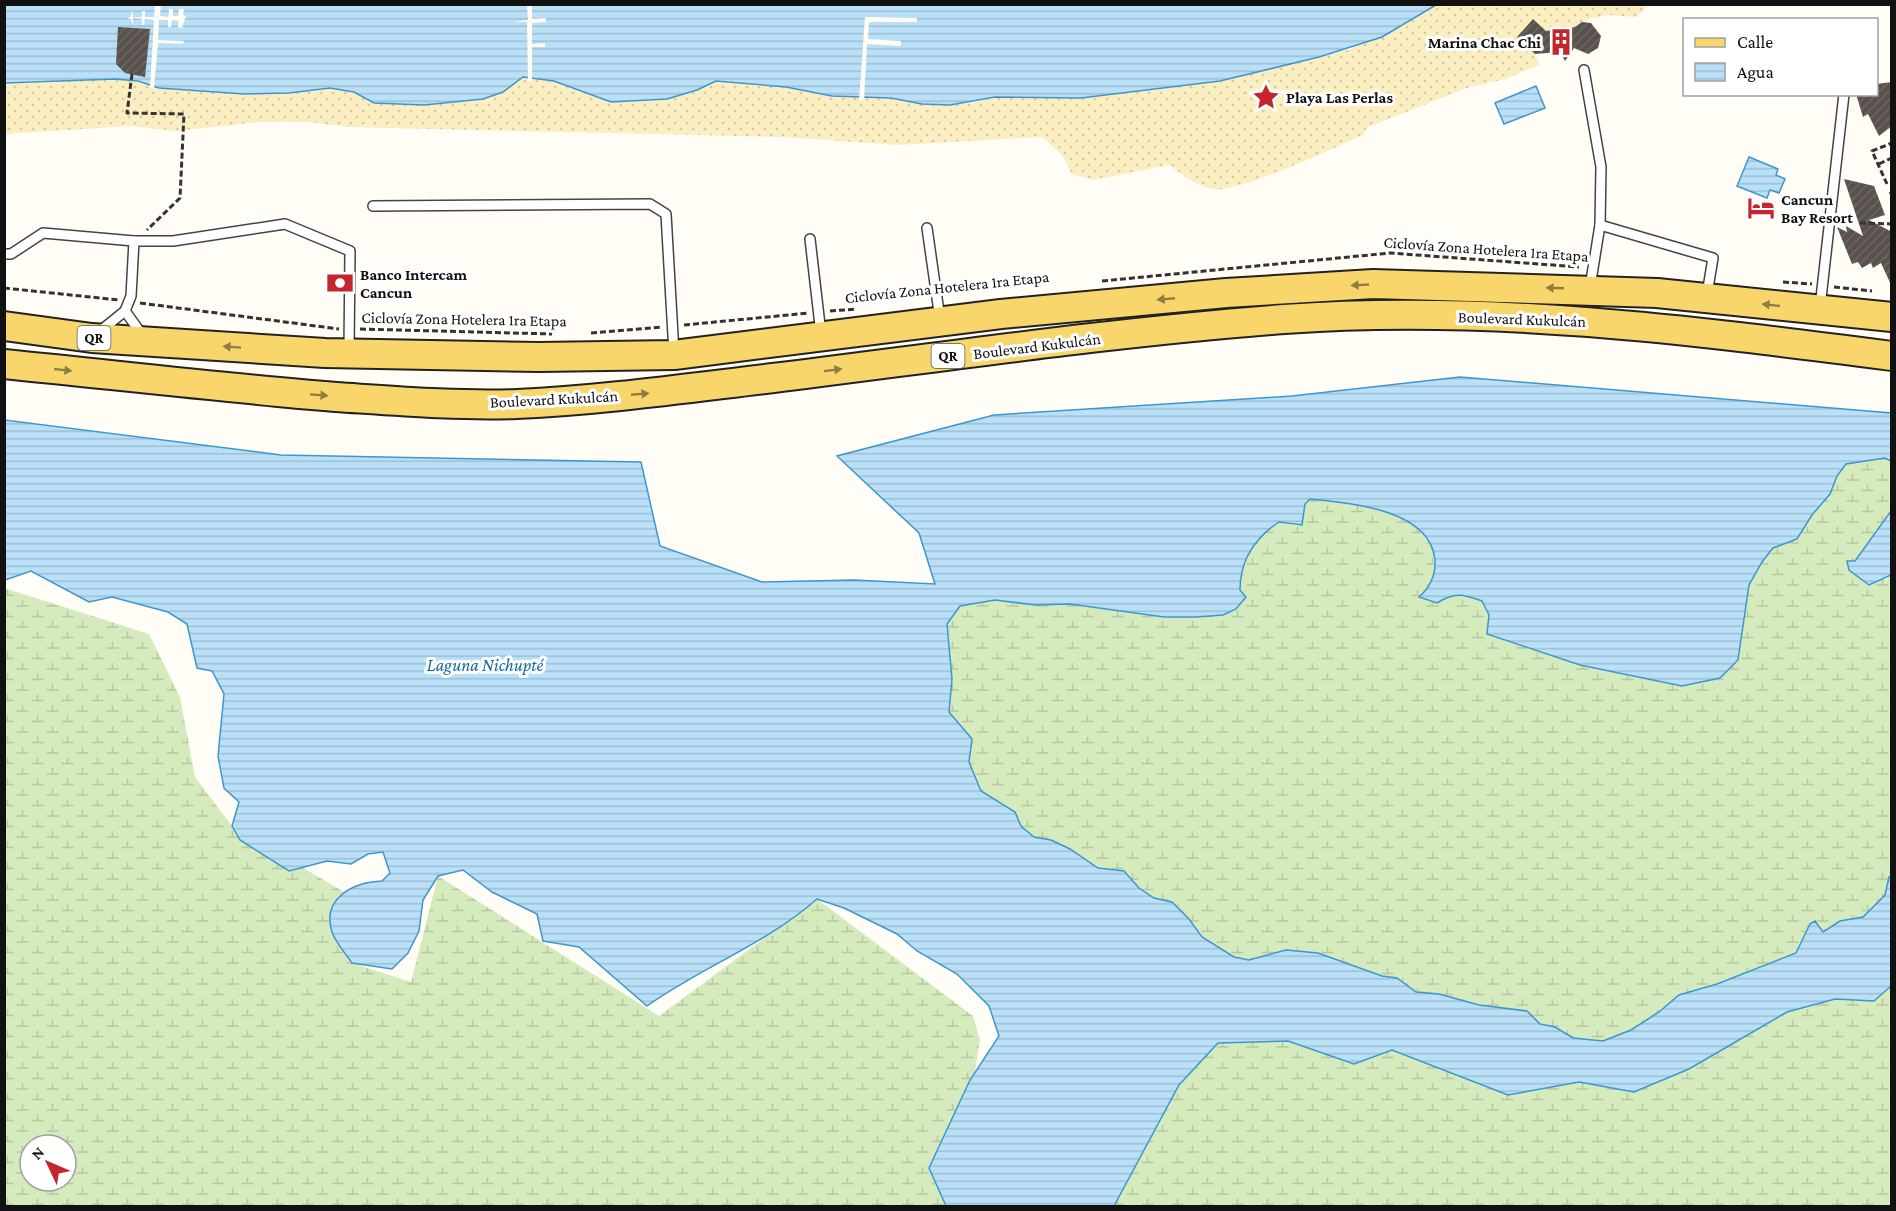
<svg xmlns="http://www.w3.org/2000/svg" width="1896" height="1211" font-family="'Crimson Pro',serif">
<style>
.wetland{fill:url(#wetland-marsh);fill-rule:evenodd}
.sand{fill:url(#sand-dots)}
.water{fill:url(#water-rules);stroke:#3f96cf;stroke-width:1.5}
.pier{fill:#fffdf5}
.building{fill:url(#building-hatch)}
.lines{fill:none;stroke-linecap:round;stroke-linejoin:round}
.service-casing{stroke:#444;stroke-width:12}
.primary-casing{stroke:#222;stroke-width:32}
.path{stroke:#333;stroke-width:3;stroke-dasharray:6 3;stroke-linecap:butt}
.service{stroke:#fff;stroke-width:9}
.primary{stroke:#f9d66b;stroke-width:28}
.oneway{fill:#917d42}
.labels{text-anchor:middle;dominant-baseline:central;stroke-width:6;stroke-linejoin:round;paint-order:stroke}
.shield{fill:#fff;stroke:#585858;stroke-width:1.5}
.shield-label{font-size:15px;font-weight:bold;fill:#111}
.poi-label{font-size:16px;font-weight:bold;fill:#111;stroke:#fff;text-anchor:start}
.street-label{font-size:16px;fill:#111;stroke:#fff}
.water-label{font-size:18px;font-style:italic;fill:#1768a6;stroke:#fff}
</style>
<defs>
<pattern id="wetland-marsh" width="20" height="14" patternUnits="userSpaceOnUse" patternTransform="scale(1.5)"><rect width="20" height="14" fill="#d5ebbd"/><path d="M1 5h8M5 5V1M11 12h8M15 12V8" fill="none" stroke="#b6c8a1"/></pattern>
<pattern id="sand-dots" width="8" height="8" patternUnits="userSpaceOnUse" patternTransform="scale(1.5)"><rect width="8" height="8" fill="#fbeec1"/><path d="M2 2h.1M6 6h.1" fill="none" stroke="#d6cba5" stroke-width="1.8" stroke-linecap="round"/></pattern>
<pattern id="water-rules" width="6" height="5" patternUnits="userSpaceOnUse" patternTransform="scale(1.5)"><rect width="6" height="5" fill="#b9e0f7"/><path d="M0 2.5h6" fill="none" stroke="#9ebfd3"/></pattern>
<pattern id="building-hatch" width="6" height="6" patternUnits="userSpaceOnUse" patternTransform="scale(1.5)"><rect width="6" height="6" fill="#5a524d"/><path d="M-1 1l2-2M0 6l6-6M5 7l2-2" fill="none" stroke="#6d6662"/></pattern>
</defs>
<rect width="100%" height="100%" fill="#fffdf5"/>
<g class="wetland">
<path d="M 1886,458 L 1891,461 L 1891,510 L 1855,561 L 1848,561 L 1886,580 L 1891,575 L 1891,876 L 1889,877 L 1885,895 L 1863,917 L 1840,921 L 1822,933 L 1816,921 L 1800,944 L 1796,953 L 1717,984 L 1679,995 L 1659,1012 L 1631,1030 L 1603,1041 L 1573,1038 L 1555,1027 L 1540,1024 L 1527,1011 L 1479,1005 L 1439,994 L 1416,992 L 1397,978 L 1382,976 L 1318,953 L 1286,950 L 1249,960 L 1234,957 L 1202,937 L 1189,919 L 1172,902 L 1154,898 L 1138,888 L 1124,871 L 1098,868 L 1070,849 L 1051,840 L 1034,837 L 1021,826 L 1014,812 L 980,791 L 969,762 L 972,739 L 949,712 L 952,679 L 947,624 L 960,606 L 995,600 L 1035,605 L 1070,604 L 1164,617 L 1223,615 L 1240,590 L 1240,578 L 1253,544 L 1279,522 L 1298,526 L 1305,504 L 1310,499 C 1351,503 1410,506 1431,547 C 1441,566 1432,583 1419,597 L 1437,603 C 1455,592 1463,594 1482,601 L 1489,615 L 1488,635 L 1580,665 L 1682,686 L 1719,678 L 1738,660 L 1749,585 L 1762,562 L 1773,548 L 1797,539 L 1812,515 L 1830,494 L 1837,476 L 1846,464 Z"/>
<path d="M 4,588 L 149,634 L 180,697 L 195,777 L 232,826 L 344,892 L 332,909 L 352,963 L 411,982 L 438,876 L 659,1016 L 817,899 L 973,1016 L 980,1040 L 954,1206 L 5,1206 ZM 30,1145 L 66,1145 L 66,1181 L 30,1181 Z"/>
<polygon points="1891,986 1891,1206 1114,1206 1179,1085 1218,1043 1288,1041 1354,1064 1392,1050 1508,1095 1579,1082 1634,1092 1689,1069 1787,1012 1835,999 1874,1001"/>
</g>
<path class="sand" d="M 1436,5 L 1649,5 L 1636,17 L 1609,15 L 1588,19 L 1575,27 L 1546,31 L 1533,19 L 1517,37 L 1535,54 L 1539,65 L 1505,79 L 1467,88 L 1368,127 L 1363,135 C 1336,147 1239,193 1214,189 C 1196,186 1183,175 1169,165 L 1093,180 L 1072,174 L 1062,155 L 1042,137 L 898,145 L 783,137 L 348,127 L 307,122 L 258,122 L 176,131 L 130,126 L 5,134 L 5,83 L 115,79 L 138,81 L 159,88 L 244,94 L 289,93 L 330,88 L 354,92 L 375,103 L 503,92 L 523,77 L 554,81 L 611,102 L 667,99 L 697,90 L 716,80 L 786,87 L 832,96 L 891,98 L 922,104 L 973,103 L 995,97 L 1081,98 L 1220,81 L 1319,57 L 1351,49 Z"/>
<g class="water">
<polygon points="5,5 1436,5 1382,37 1319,57 1220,81 1081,98 995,97 950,105 922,104 891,98 832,96 786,87 716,81 697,90 667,99 611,102 554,81 523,77 503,92 483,99 424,105 374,103 354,92 330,88 289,93 244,94 159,88 138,81 115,79 5,83"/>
<polygon points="1536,86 1545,108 1504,124 1495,103"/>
<polygon points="1749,157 1778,169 1776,175 1785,179 1779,193 1770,190 1767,198 1737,186"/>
<path d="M 1460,377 L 1891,413 L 1891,461 L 1885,458 L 1846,464 L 1837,476 L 1830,494 L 1812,515 L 1797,539 L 1773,548 L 1762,562 L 1749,585 L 1738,660 L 1720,678 L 1682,686 L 1580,665 L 1487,634 L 1489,615 L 1482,601 C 1463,594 1454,592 1437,603 L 1419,597 C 1430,587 1436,575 1435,560 C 1430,509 1350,503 1310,499 L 1305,504 L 1302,525 L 1279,522 C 1255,538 1240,561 1240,590 L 1246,597 L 1236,609 L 1223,615 L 1196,617 L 1164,617 L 1070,604 L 1035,605 L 995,600 L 960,606 L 947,624 L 952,679 L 949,712 L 972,739 L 969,762 L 981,791 L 1015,812 L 1021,826 L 1034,837 L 1051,840 L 1070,849 L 1098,868 L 1124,871 L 1139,888 L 1154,898 L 1172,902 L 1189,919 L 1202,937 L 1234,957 L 1249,960 L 1286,950 L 1318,953 L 1382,976 L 1397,978 L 1416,992 L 1439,994 L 1479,1005 L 1527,1011 L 1540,1024 L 1555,1027 L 1573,1038 L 1603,1041 L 1631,1030 L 1659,1012 L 1679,995 L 1717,984 L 1796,953 L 1810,924 L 1815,921 L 1823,932 L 1840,921 L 1863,917 L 1885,895 L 1889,877 L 1891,876 L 1891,986 L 1874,1001 L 1835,999 L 1787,1012 L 1689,1069 L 1634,1092 L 1579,1082 L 1508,1095 L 1392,1050 L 1354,1064 L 1288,1041 L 1218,1043 L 1179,1085 L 1114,1206 L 946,1206 L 929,1168 L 970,1080 L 999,1036 L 989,1006 L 957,974 L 917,951 L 897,934 L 844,908 L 817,899 C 766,944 702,967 647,1006 L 579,947 L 543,941 L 537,914 L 492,892 L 463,870 L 438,876 L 423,900 L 419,931 L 408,953 L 392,969 L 352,963 C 346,954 335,942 332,932 C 321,898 354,882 382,881 L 390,873 L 383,852 L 368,854 L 351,864 L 327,861 L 289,871 L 240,840 L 232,826 L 239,802 L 224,788 L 218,756 L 224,694 L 212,671 L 197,668 L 187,624 L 168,612 L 112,597 L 89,602 L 31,571 L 5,580 L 5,420 L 281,455 L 641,462 L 660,546 L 762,582 L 854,580 L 935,584 L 919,533 L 837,456 L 994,415 L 1292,396 Z"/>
<polygon points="1891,511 1891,575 1869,585 1849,570 1847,561 1855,561"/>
</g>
<g class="pier">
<polygon points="155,5 161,5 160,16 168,17 169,9 173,9 173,16 178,16 179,9 184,9 183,15 186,16 182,28 178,27 178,21 172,20 171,27 168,27 168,20 159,20 158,40 184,41 183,44 158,43 154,89 150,87 154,20 145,19 144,25 142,25 142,19 133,18 133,25 131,19 128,19 131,16 132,9 133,17 142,17 142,11 145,11 145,17 154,17"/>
<polygon points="527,5 532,5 532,19 546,18 546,22 532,23 532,44 545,43 545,47 532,47 532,81 528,81 527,22 514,22 528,20"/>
<polygon points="865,17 917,18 917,22 869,22 868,39 901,41 901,46 867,44 864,101 859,101"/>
</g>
<g class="building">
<polygon points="1533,19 1546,31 1575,27 1582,22 1591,23 1601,36 1598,48 1588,54 1574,48 1565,61 1560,52 1535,54 1517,37"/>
<polygon points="118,27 150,29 145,77 125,73 116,64"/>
<polygon points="1892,82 1892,126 1879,136 1868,114 1863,117 1856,94 1876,94 1876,84"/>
<polygon points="1844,179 1874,186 1885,215 1869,220 1892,232 1892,287 1881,263 1873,268 1871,263 1862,268 1858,262 1852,264 1837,227 1847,232 1846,226 1863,236"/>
</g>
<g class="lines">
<defs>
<g id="service">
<polyline points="1584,70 1601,167 1600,225 1590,287"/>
<polyline points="373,206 650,204 666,214 674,353"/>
<polyline points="1600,225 1713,258 1707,294"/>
<polyline points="927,228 940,319"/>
<polyline points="810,239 821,334"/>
<polyline points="134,241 131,296 125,311 143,336"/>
<polyline points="4,254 11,254 43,233 134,241 173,241 285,224 350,251 349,351"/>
<polyline points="1820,307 1844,94"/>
<polyline points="99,332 125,311"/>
</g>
<g id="primary">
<polyline points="4,326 92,338 325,353 539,357 674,355 1001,314 1226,293 1373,284 1657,293 1892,317"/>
<path d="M 4,364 C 115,375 226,388 336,397 C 397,401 457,406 517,404 C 603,400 688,388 773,378 C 943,357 1113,332 1284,319 C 1488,304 1690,330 1892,356"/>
</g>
</defs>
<use href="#service" class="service-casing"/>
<use href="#primary" class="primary-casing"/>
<g class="path">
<polyline points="132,74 127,113 184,114 180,198 147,230"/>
<polyline points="1879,164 1892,158"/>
<polyline points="1887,184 1872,151 1892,143"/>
<polyline points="1890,192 1892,195"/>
<polyline points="1860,223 1892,224"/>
<polyline points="1102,281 1390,253 1579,267"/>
<polyline points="1783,282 1812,284"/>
<polyline points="1834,287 1872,291"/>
<polyline points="4,288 119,300"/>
<polyline points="140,303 339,329"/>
<polyline points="830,311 857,309"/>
<polyline points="684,325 809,313"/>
<polyline points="360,329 552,334"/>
<polyline points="591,333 662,327"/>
</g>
<use href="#service" class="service"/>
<use href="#primary" class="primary"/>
</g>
<defs><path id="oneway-solid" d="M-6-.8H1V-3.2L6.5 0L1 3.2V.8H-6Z" transform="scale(1.5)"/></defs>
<g class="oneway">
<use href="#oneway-solid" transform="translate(1360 285) rotate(177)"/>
<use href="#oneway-solid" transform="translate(1555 288) rotate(-178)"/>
<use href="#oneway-solid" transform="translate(1166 299) rotate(175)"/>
<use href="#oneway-solid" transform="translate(1771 305) rotate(-174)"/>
<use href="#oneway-solid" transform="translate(232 347) rotate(-176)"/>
<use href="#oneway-solid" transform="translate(63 370) rotate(6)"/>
<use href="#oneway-solid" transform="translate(833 370) rotate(-7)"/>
<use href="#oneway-solid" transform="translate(640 394) rotate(-5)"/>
<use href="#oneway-solid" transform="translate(319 395) rotate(4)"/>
</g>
<defs>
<symbol id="building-bare" viewBox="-9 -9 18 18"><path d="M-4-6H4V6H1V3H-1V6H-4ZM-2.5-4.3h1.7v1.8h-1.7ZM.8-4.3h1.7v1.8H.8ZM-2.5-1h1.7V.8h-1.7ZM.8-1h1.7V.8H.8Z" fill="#c4262e" stroke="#fff" stroke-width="2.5" paint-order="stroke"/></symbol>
<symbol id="sight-bare" viewBox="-9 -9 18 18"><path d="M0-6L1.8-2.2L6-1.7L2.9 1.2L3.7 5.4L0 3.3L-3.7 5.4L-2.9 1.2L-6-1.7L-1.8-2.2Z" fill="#c4262e" stroke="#fff" stroke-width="2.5" paint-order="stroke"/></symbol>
<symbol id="hotel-bare" viewBox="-9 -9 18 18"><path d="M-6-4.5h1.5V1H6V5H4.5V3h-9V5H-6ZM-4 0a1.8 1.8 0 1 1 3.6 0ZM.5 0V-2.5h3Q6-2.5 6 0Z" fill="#c4262e" stroke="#fff" stroke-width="2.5" paint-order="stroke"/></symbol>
<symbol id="bank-bare" viewBox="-9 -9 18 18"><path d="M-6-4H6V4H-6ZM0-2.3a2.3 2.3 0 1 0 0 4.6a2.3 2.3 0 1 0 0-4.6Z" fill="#c4262e" stroke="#fff" stroke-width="2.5" paint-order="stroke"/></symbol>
</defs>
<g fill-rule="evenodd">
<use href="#building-bare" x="1542" y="23" width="38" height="38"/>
<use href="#sight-bare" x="1247" y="78" width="38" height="38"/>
<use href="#hotel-bare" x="1742" y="189" width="38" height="38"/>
<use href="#bank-bare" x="321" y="264" width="38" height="38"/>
</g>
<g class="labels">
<g class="shield">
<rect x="77.5" y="326" width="33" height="24" rx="4.5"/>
<rect x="931.5" y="344" width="33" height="24" rx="4.5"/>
</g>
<g class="shield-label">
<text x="94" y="338">QR</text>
<text x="948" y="356">QR</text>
</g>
<g class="poi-label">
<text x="1541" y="42" text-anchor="end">Marina Chac Chi</text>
<text x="1286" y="97">Playa Las Perlas</text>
<text x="1781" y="199">Cancun<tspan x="1781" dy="18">Bay Resort</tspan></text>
<text x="360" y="274">Banco Intercam<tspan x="360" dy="18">Cancun</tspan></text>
</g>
<g class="street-label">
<text transform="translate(1486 249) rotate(4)">Ciclovía Zona Hotelera 1ra Etapa</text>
<text transform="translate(947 287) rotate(-6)">Ciclovía Zona Hotelera 1ra Etapa</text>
<text transform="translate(464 319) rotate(1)">Ciclovía Zona Hotelera 1ra Etapa</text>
<text transform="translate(1522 319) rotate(2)">Boulevard Kukulcán</text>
<text transform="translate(1037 346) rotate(-7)">Boulevard Kukulcán</text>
<text transform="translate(554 399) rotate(-3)">Boulevard Kukulcán</text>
</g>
<g class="water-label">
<text x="485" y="665">Laguna Nichupté</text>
</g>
</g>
<rect width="1896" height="1211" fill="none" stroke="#111111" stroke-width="12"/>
<rect x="1683" y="18" width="195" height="78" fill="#ffffff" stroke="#a0a0a0" stroke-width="1.5"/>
<rect x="1695" y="38" width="30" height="9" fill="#f9d66b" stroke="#a0a0a0" stroke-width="1.5"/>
<text x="1737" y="48" font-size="18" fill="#111111">Calle</text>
<rect x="1695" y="63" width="30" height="18" fill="url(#water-rules)" stroke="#a0a0a0" stroke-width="1.5"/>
<text x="1737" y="78" font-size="18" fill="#111111">Agua</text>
<g transform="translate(48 1163) rotate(314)"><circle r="28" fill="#ffffff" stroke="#a0a0a0" stroke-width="1.5"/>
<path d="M0-4.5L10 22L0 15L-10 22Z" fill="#c4262e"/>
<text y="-9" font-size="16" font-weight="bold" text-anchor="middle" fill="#111111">N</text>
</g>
</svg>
